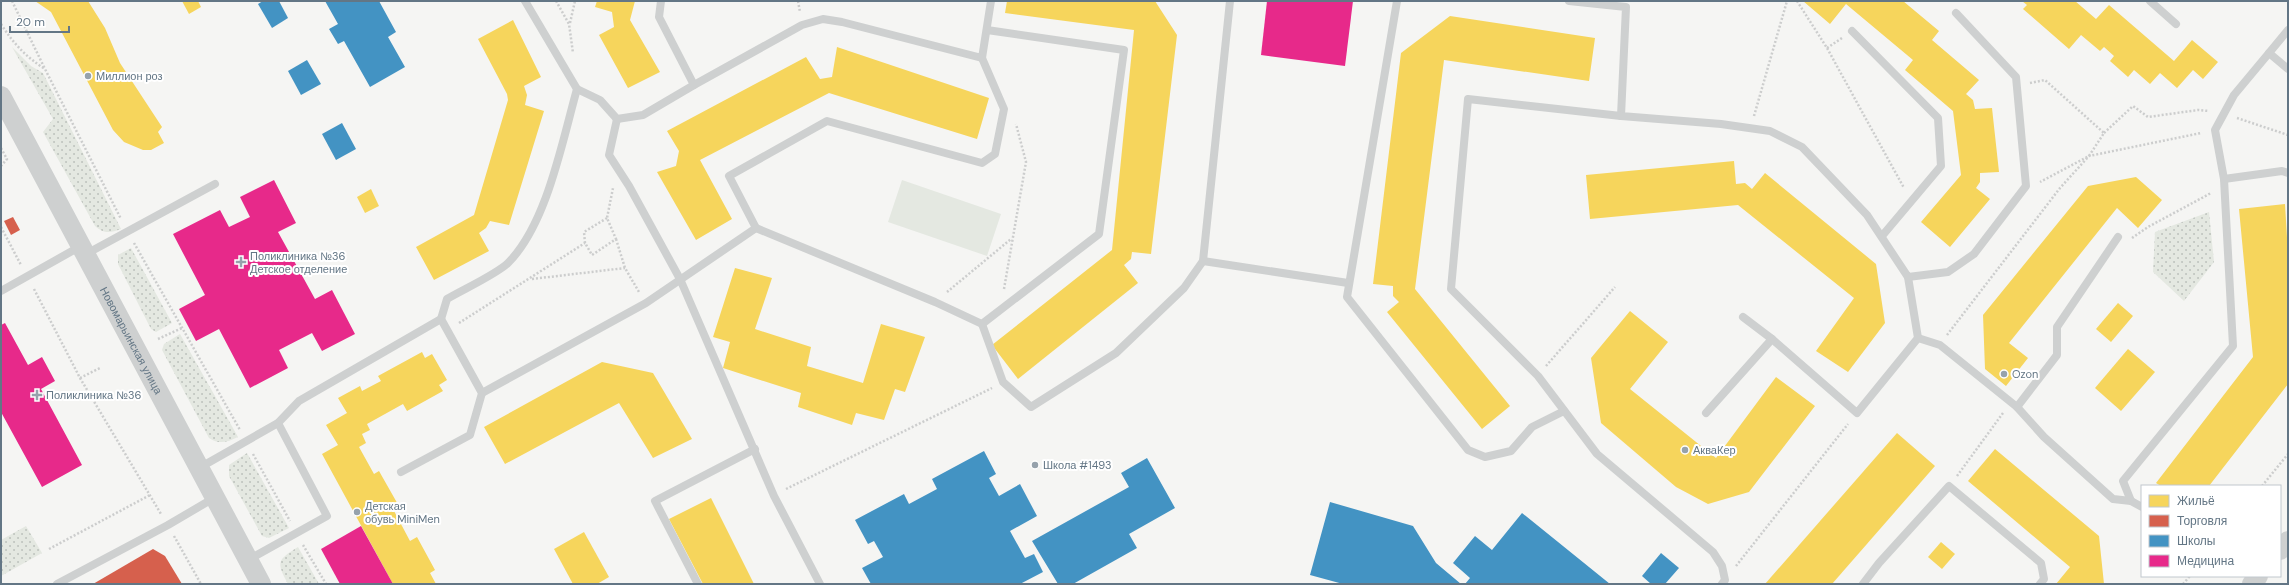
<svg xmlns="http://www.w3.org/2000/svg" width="2289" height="585" font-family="'DM Sans',sans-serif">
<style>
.green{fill:url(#green-dots)}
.pitch{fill:#e4e8e1}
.homes{fill:#f6d55c}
.shops{fill:#d6604d}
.schools{fill:#4393c3}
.health{fill:#e7298a}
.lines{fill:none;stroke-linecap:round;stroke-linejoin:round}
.path{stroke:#cccdcd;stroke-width:2.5;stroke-dasharray:2 2;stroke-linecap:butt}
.service{stroke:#ced0d0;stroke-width:8}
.tertiary{stroke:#ced0d0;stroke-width:20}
.poi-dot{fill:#96a2ac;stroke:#fff;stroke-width:1.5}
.labels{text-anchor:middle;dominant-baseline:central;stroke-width:4;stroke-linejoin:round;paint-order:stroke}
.poi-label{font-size:11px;fill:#637685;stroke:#fff;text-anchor:start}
.street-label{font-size:11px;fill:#637685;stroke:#fff}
</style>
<defs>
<pattern id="green-dots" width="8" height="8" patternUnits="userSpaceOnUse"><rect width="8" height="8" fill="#e4e8e1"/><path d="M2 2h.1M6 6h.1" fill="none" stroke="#bcc1bc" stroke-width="1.8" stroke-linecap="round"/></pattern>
</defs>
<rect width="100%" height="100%" fill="#f5f5f3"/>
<g class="green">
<path d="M 12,47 L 31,66 L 43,73 L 121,229 C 110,233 104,234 95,226 L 43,132 L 53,119 Z"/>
<polygon points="2209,212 2214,262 2184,301 2153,272 2155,232"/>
<polygon points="131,248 172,323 156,332 151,329 118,264 118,255"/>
<path d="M 180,334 L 238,437 C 227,442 220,445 209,438 L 162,350 L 164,344 Z"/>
<polygon points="247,453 289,528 269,538 262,536 229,476 229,465"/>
<polygon points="26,526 42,553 1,576 1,540"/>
<path d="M 298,547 L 319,584 L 288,584 C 276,562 277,560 298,547 Z"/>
</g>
<polygon class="pitch" points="902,180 1001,214 987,256 888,222"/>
<g class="homes">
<polygon points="35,1 88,1 105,28 120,63 162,127 158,132 164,143 151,150 143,150 124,142 113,130 51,12"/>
<polygon points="182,1 198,1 201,7 189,14"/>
<polygon points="597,1 635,1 630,20 660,72 628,88 599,35 614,27 612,12 595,7"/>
<polygon points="1007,1 1155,1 1177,35 1151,254 1132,252 1131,259 1124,265 1138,283 1018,379 992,345 1112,250 1134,30 1005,13"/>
<polygon points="1803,1 1903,1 1939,31 1932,40 1979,80 1966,94 1973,100 1975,109 1992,108 1999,172 1980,173 1980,182 1976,188 1990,199 1950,247 1921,222 1961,175 1953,111 1905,70 1913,60 1846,4 1830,24"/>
<polygon points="2022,1 2075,1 2096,19 2109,5 2174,61 2192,40 2218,62 2203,79 2193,70 2177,88 2160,73 2150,84 2134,70 2128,77 2110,61 2114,56 2104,47 2100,51 2081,35 2069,49 2023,9 2027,5"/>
<polygon points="1450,16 1595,38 1589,81 1444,60 1415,289 1510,406 1482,429 1387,312 1399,302 1393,296 1393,286 1373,284 1401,53"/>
<polygon points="513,20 541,77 524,86 527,95 525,105 544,111 509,225 490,221 486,228 479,233 489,251 434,280 416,247 474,215 508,100 507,94 478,39"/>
<polygon points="837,47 989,98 977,139 829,93 700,160 732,219 696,240 657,172 676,166 679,151 667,131 806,57 820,79 832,77"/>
<polygon points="1734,161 1736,184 1745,183 1752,189 1765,173 1876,264 1885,323 1848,372 1816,351 1854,298 1738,205 1590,219 1586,175"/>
<polygon points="2136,177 2162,200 2138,228 2117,208 2009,343 2028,358 2006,386 1985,369 1983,315 2088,186"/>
<polygon points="371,189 379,206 365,213 357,197"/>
<polygon points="2285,204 2288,254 2288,384 2209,486 2161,486 2156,483 2253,357 2239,209"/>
<polygon points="735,268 772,278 755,329 811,347 807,366 863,383 881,324 925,337 905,392 895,389 884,420 856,413 852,425 798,407 801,393 723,368 730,342 713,337"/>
<polygon points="2118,303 2133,316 2111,342 2096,329"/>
<polygon points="1630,311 1668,342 1630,389 1716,458 1776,377 1815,406 1749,492 1708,504 1676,487 1601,423 1591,358"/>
<polygon points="2128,349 2155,372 2121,411 2095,388"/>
<polygon points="422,352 425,358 432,354 447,380 439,385 443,391 407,411 403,404 367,424 370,430 362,434 366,443 359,447 374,474 379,471 400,508 394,511 410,541 417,537 435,570 430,573 436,584 393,584 322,454 338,445 326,425 347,413 338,398 360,386 362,391 381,381 378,376"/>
<polygon points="602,362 653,373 692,439 653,458 619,403 505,464 484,427"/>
<polygon points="1897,433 1935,466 1832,584 1765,584"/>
<polygon points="1995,449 2099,536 2104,584 2056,584 2070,567 1968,481"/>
<polygon points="711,498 754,584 703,584 669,519"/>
<polygon points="584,532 609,577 597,584 573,584 554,549"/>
<polygon points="1941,542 1955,554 1942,569 1928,557"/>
</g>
<g class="shops">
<polygon points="13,217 20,230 11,235 4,221"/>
<polygon points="153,549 165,556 182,584 93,584"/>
</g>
<g class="schools">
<polygon points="263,1 279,1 288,18 272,28 258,4"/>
<polygon points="325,1 379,1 396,32 388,37 405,67 370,87 344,41 338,44 329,29 338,24"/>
<polygon points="307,60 321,84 301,95 288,71"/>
<polygon points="342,123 356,149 336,160 322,134"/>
<polygon points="984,451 996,474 989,478 999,496 1020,484 1037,516 1010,531 1025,558 1034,554 1043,572 1020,584 871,584 862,568 883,557 874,541 868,544 855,520 904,494 909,504 937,489 932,479"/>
<polygon points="1147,458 1175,508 1129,534 1137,548 1073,584 1058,584 1032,541 1129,487 1121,473"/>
<polygon points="1330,502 1413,526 1436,563 1461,584 1343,584 1310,575"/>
<polygon points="1522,513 1610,584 1465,584 1470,578 1453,563 1475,536 1492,550"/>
<polygon points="1661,553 1679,568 1665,584 1651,584 1642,576"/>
</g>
<g class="health">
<polygon points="1267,1 1353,1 1345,66 1261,55"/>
<polygon points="274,180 296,223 278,232 315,299 332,290 355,334 322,351 312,333 279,350 288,368 250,388 219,329 196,341 179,309 205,295 173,234 220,210 229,227 250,217 240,197"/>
<polygon points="5,323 28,365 42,357 55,381 41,389 82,465 42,487 1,412 1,325"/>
<polygon points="361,526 393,584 340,584 321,549"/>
</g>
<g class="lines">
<g class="path">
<polyline points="12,1 45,69"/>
<polyline points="556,1 569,24 573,53"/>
<polyline points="798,1 800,12"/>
<polyline points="1797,1 1827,48 1904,188"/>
<polyline points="570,23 575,1"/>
<path d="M 1,24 C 13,43 26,57 45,69 L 121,219"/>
<polyline points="1827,48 1842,38"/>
<polyline points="2030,83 2045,80 2104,133 2089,156 2040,182"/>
<polyline points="1754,116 1787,1"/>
<polyline points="2237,118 2288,135"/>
<polyline points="2104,133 2133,106 2148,117 2198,110 2209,111"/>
<polyline points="1,148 7,159 1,166"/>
<polyline points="607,218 584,232 585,243 592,255 616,239 607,218 613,188"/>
<polyline points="1,227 21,265"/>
<polyline points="2132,238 2148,227 2211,193"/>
<polyline points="616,239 625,268 639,292"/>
<polyline points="134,243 240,430"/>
<polyline points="532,279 625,268"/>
<polyline points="34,289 80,378 161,514"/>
<polyline points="1004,289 1026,162 1016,124"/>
<polyline points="947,292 1011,239"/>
<polyline points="459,323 585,243"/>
<polyline points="1947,335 2060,188 2089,156 2201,133"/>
<polyline points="158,339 182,328"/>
<polyline points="1546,366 1615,287"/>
<polyline points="80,378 100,368"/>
<polyline points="253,454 290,521"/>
<polyline points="1957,476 2003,413"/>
<polyline points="2262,486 2288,454"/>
<polyline points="786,489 992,388"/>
<polyline points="174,536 201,584"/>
<polyline points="303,545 326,584"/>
<polyline points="49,549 150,495"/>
<polyline points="1736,566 1848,424"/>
<polyline points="2183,584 2190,576"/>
</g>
<g class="service">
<polyline points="1397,1 1347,297 1468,450 1485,457 1511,451 1532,427 1564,411"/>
<polyline points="1569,1 1626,7 1621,116 1721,124 1770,131 1802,147 1867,215 1908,277 1948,272 1974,254 2026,186 2016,77 1956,13"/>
<polyline points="2150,1 2176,24"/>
<polyline points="2288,30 2269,53 2288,69"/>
<polyline points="1852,31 1938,118 1941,166 1882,236"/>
<polyline points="694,85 802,25 823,19 842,22 982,58 991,1"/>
<polyline points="577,89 600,100 617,119 643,115 694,85 659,17 661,1"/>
<polyline points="1621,116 1468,99 1451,289 1538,376 1597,454 1713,552 1722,566 1725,580 1722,584"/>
<polyline points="617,119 609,155 629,186 680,279 774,496 820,584"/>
<polyline points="2224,179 2282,171 2288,173"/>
<polyline points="756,228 729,176 827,121 982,163 995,154 1004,109 982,58"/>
<polyline points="86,254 215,184"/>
<polyline points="1203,261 1348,283"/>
<polyline points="1,291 81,246"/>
<polyline points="1743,317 1772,339 1857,413 1918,338 1908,277"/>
<polyline points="982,324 1003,382 1031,407 1116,353 1184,288 1203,261 1230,1"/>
<polyline points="1918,338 1940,345 2017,407 2057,355 2057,327 2118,237"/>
<polyline points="482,393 646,303 756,228 935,302 982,324 1099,234 1124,50 987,30"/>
<polyline points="2017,407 2044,437 2113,499 2131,501"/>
<polyline points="1706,413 1772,339"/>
<path d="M 199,468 L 278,423 L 299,401 L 441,319 L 447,299 C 462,290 497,274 508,263 C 547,224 562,142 577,89 L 525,1"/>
<polyline points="401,472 470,435 482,393 441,319"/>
<polyline points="2142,507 2131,501 2123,481 2233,346 2224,179 2215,130 2234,95 2269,53"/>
<polyline points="248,560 327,516 278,423"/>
<polyline points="57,584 168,525 214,498"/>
<polyline points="698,584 655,501 755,449"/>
<polyline points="1863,584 1879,563 1949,486 2041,563 2044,579 2040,584"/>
</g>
<g class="tertiary">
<path id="s1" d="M 1,96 L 261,584"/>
<polyline points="2280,550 2288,541"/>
<polyline points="2252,584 2258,576"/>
</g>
</g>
<g class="poi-dot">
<circle cx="88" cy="76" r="4"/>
<path d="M239 256h4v4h4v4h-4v4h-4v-4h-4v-4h4z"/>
<circle cx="2004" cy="374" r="4"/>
<path d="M35 389h4v4h4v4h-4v4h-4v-4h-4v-4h4z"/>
<circle cx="1685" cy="450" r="4"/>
<circle cx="1035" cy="465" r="4"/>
<circle cx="357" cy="512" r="4"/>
</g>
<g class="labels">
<g class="poi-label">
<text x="96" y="76">Миллион роз</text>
<text x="250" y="256">Поликлиника №36<tspan x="250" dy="13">Детское отделение</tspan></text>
<text x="2012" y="374">Ozon</text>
<text x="46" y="395">Поликлиника №36</text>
<text x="1693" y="450">АкваКер</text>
<text x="1043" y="465">Школа #1493</text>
<text x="365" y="506">Детская<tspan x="365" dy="13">обувь MiniMen</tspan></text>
</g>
<g class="street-label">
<text stroke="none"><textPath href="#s1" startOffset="277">Новомарьинская улица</textPath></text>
</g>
</g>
<rect width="2289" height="585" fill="none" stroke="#637685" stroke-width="4"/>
<rect x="2141" y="485" width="140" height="92" fill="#ffffff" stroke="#c1c8ce"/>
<rect x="2149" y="495" width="20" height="12" fill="#f6d55c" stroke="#c1c8ce"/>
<text x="2177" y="505" font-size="12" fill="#637685">Жильё</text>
<rect x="2149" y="515" width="20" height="12" fill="#d6604d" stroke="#c1c8ce"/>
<text x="2177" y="525" font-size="12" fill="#637685">Торговля</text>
<rect x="2149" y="535" width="20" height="12" fill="#4393c3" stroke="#c1c8ce"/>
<text x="2177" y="545" font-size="12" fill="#637685">Школы</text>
<rect x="2149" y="555" width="20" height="12" fill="#e7298a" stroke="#c1c8ce"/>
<text x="2177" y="565" font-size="12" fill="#637685">Медицина</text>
<path d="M10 26v6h59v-6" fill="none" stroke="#637685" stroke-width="2"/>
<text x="16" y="26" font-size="12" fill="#637685" stroke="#ffffff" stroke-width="3" paint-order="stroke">20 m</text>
</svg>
